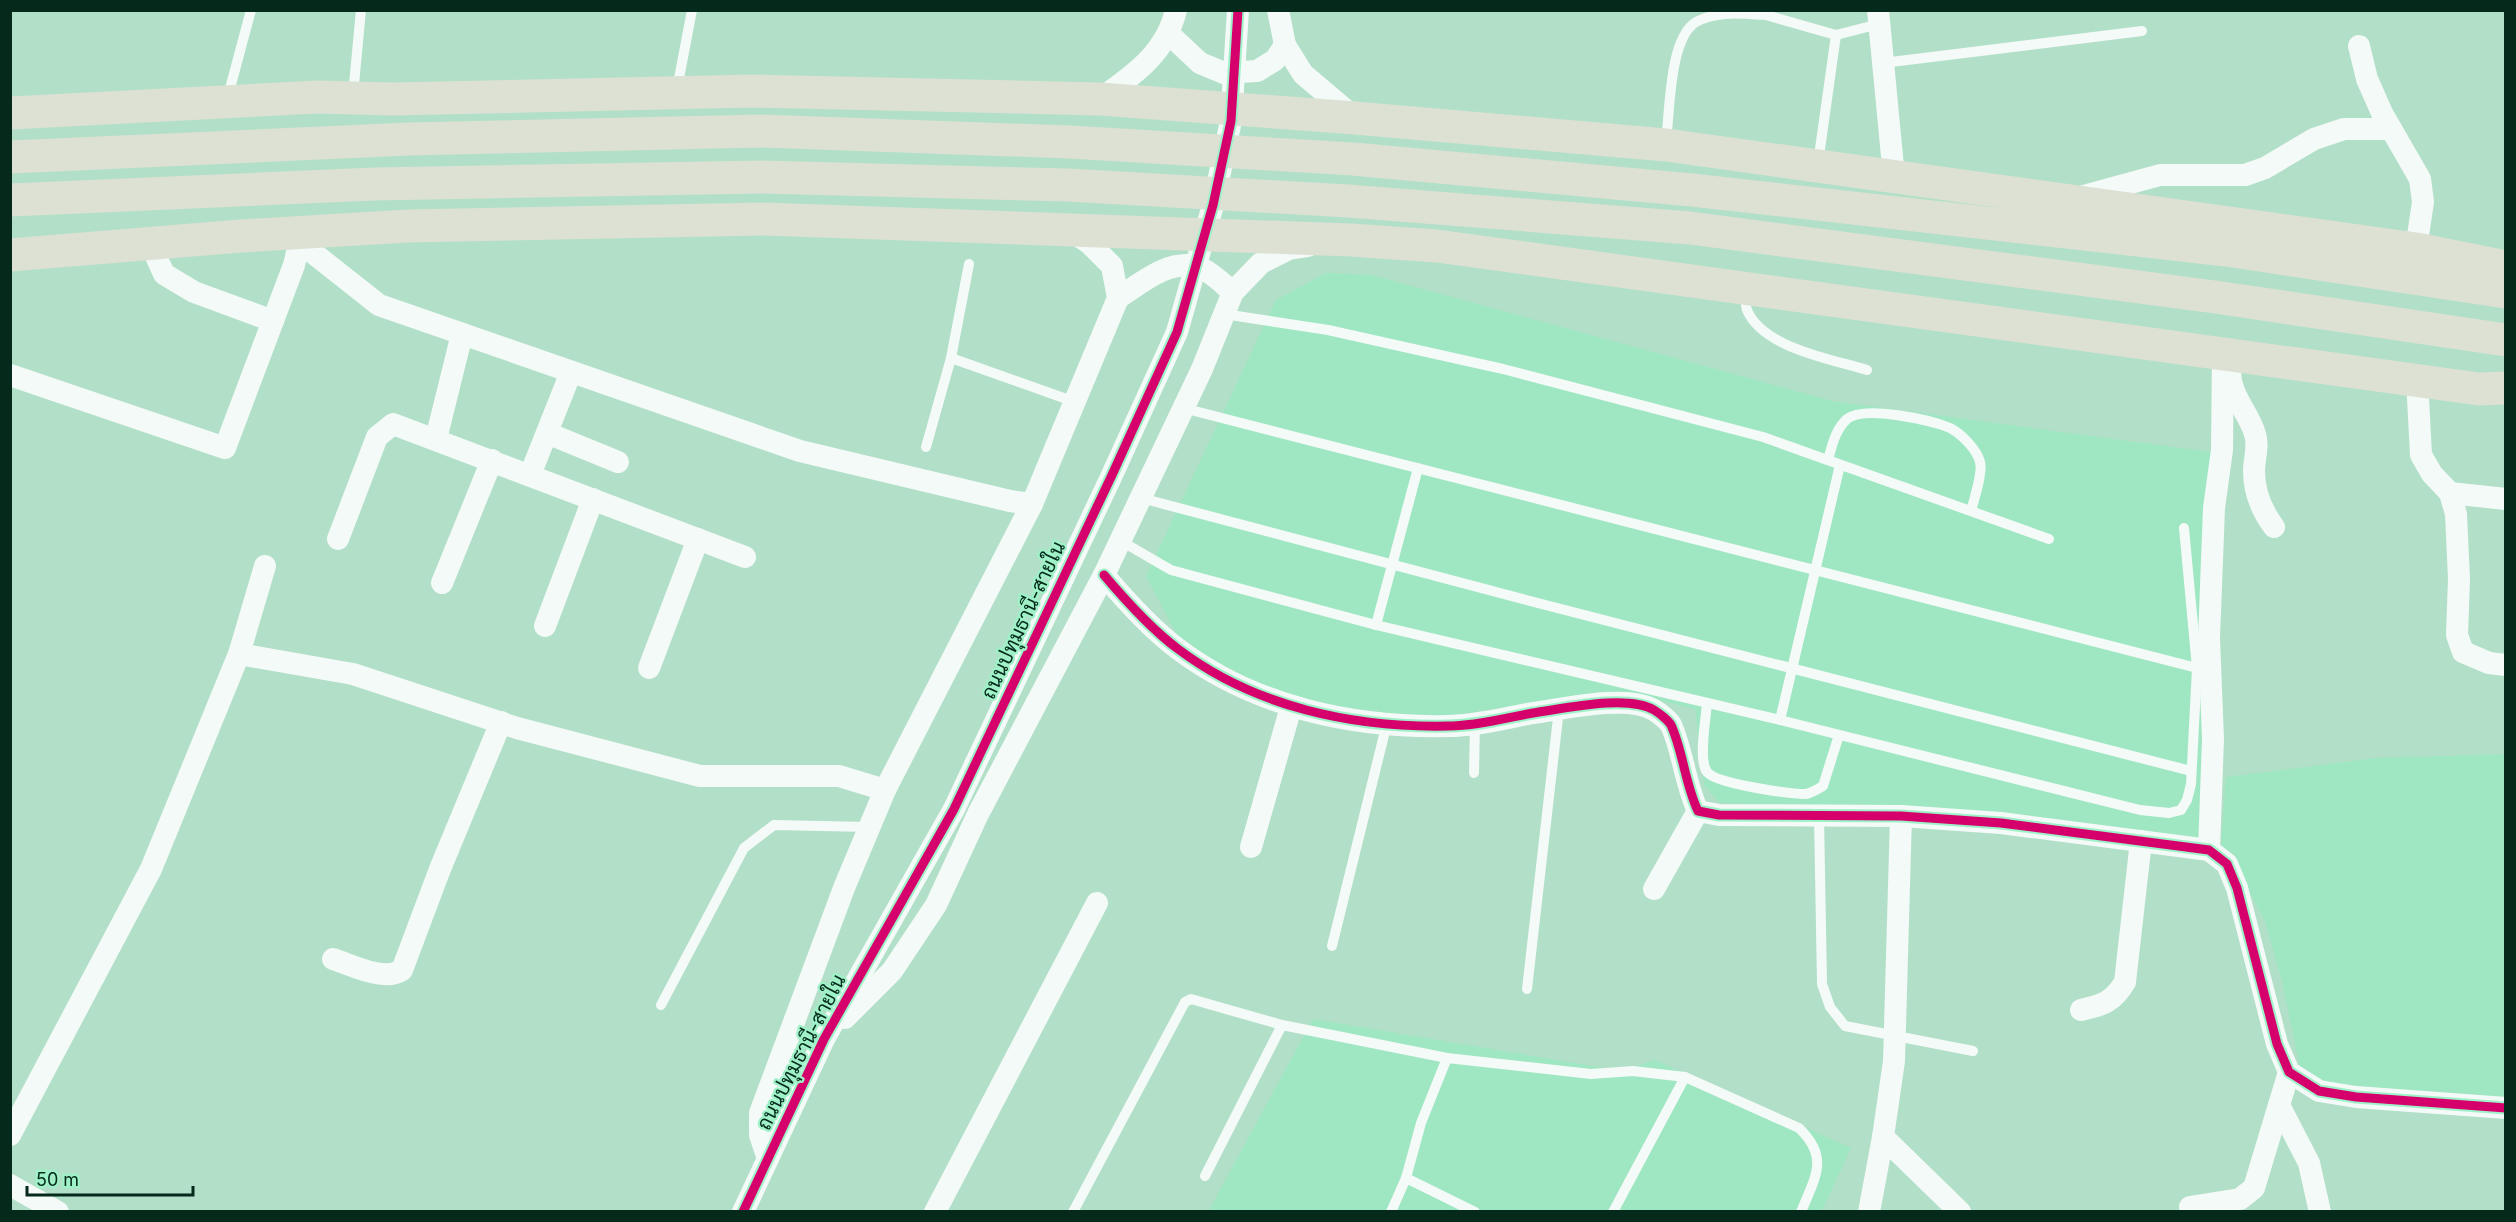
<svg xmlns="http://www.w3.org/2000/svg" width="2516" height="1222" font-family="Inter,Sarabun,sans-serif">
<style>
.built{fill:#9fe6c2}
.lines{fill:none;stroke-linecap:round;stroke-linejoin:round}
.lane{stroke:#f3faf7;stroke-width:10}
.street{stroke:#f3faf7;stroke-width:22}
.primary{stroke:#dce1d4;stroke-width:33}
.cycleway-casing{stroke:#9ff2c8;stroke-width:13}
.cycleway{stroke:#d6006c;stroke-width:9}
.labels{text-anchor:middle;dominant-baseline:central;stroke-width:4.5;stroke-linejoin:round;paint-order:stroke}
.street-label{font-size:20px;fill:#05291a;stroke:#9ff2c8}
</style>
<rect width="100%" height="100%" fill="#b2dfc8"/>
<g class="built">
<polygon points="1326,273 1372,275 1832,401 2226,454 2211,845 1842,809 1720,803 1704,785 1695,709 1645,697 1584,695 1456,715 1418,717 1307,702 1256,684 1180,641 1146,576 1276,300"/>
<polygon points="2505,754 2505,1102 2323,1086 2300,1068 2282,982 2265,921 2229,854 2221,847 2226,777 2376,758"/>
<polygon points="1313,1019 1622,1071 1655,1060 1851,1148 1822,1211 1208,1212"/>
</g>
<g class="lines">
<g class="lane">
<polyline points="1766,10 1766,15 1836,35 1818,163"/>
<polyline points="1836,35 1879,24"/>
<polyline points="1883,63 2142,31"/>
<polyline points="677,89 692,10"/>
<polyline points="353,95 361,10"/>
<polyline points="228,96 251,10"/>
<path d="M 1666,141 C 1670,112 1669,38 1696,22 C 1717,10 1744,14 1766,15"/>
<path d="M 1746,291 C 1746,297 1745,305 1747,310 C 1763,348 1831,359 1867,370"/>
<polyline points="1224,314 1328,330 1503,369 1763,437 2049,539"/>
<polyline points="951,358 1075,402"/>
<polyline points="1183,408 2197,668 2184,528"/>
<polyline points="926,447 951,358 969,264"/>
<path d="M 1828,460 C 1832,446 1835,430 1847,419 C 1864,405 1931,420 1950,428 C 1962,434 1977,450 1980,462 C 1983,472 1974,500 1971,511"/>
<polyline points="1141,498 1530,601 2191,771"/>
<polyline points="1121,541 1171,570 1376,625 1780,720 2140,810 2169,813 2181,810 2187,800 2191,784 2197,668"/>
<polyline points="1376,625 1418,468"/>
<path d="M 1707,703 C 1706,718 1698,760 1707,772 C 1716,784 1790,794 1806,794 C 1812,793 1818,789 1823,786 L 1839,735"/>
<polyline points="1780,720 1840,465"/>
<polyline points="1474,773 1475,723"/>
<polyline points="1819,816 1822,984 1830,1007 1845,1026 1973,1051"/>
<polyline points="1332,946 1387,723"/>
<polyline points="1527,989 1559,709"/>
<polyline points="661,1005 744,848 774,825 869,827"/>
<path d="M 1685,1077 L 1799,1128 C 1830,1158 1815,1177 1801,1212"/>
<polyline points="1205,1176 1282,1025 1447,1058 1591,1074 1633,1071 1685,1077 1613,1212"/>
<polyline points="1406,1178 1475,1212"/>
<polyline points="1073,1212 1185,1002 1191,999 1282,1025"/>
<polyline points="1391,1212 1406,1178 1421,1123 1447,1058"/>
</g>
<g class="street">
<polyline points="1278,10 1285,45 1303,74 1355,118"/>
<polyline points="1878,10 1894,177"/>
<polyline points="1169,34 1200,63 1224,73 1257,71 1275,60 1285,45"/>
<polyline points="2359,46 2367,79 2382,113 2420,179 2423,202 2416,249"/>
<path d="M 1100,99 C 1134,75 1166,53 1176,10"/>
<polyline points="2076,198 2160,175 2245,175 2265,168 2314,139 2344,129 2391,129"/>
<polyline points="302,232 312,252 379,305 800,451 1010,501 1032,504"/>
<polyline points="150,243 164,274 194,292 273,321"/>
<path d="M 1118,298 C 1141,283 1170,258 1199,267 C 1210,271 1223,284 1233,292"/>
<path d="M 2230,371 C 2230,396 2248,411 2255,434 C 2259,446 2254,459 2254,471 C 2254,491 2262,511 2274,527"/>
<polyline points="10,375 225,448 294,265 302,232"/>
<polyline points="2417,379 2421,455 2432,474 2450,493 2456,514 2459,579 2457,635 2463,652 2489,663 2506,665"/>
<polyline points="547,433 618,462"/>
<polyline points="436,439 462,334"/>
<polyline points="530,475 571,372"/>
<polyline points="2450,493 2506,499"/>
<polyline points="338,539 377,437 393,424 745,557"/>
<path d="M 1104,575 C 1126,601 1151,629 1178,649 C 1255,707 1353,728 1448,726 C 1476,726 1505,718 1533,713 C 1563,709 1627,694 1654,710 C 1659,713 1668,720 1671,725 C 1683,751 1685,784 1698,811 L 1719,815 L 1901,816 L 2001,823 L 2209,850 L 2227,864 L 2237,888 L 2277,1044 L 2289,1072 L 2319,1091 L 2356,1097 L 2506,1108"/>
<polyline points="442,583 492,460"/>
<polyline points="545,626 593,499"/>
<polyline points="239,654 353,674 517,728 700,776 839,776 885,790"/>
<polyline points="649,668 698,539"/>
<polyline points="1251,847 1291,707"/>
<polyline points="2209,850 2213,739 2209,638 2214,508 2222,450 2223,353"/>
<polyline points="1654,889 1698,811"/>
<path d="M 333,959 C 352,965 384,982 402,970 L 440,869 L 501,722"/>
<path d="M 2081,1010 C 2103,1005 2113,1002 2125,982 L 2141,841"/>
<polyline points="845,1018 892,971 936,905 978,814 1104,575 1202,369 1233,292 1261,263 1289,249 1308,246"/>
<polyline points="2279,1105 2309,1163 2320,1212"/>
<polyline points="10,1135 151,869 239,654 265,566"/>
<polyline points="1883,1137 1960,1212"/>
<polyline points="768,1159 760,1135 760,1113 844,888 885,790 1032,504 1118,298 1112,266 1089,243 1069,230"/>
<polyline points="10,1185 58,1212"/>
<polyline points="2190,1207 2240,1199 2254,1188 2289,1072"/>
<polyline points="743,1212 824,1039 954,809 1112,475 1177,332 1213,205 1231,121 1238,10"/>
<polyline points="935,1212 1097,903"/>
<polyline points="1869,1212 1883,1137 1894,1061 1901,816"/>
</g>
<g class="primary">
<polyline points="10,113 317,97 393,99 752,91 1100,99 1355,118 1666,145 2416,249 2506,267"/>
<polyline points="10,157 409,139 760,131 1070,142 1353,159 1692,190 2226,250 2506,292"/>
<polyline points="10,200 375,184 762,177 1068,185 1348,201 1690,228 2215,297 2506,340"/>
<polyline points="10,255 241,236 408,226 764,219 1351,240 1437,246 2479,389 2506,388"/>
</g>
<defs>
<g id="cycleway">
<path d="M 1104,575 C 1126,601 1151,629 1178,649 C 1255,707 1353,728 1448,726 C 1476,726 1505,718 1533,713 C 1563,709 1627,694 1654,710 C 1659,713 1668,720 1671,725 C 1683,751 1685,784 1698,811 L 1719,815 L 1901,816 L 2001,823 L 2209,850 L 2227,864 L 2237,888 L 2277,1044 L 2289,1072 L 2319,1091 L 2356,1097 L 2506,1108"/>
<polyline points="743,1212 824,1039 954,809 1112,475 1177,332 1213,205 1231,121 1238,10"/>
</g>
</defs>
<use href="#cycleway" class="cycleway-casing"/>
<use href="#cycleway" class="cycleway"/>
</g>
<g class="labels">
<g class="street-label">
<text transform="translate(1023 620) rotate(-65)">ถนนปทุมธานี-สายใน</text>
<text transform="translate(801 1052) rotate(-63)">ถนนปทุมธานี-สายใน</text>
</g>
</g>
<rect width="2516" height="1222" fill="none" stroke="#05291a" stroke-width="24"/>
<path d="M27 1186v9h166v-9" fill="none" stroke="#05291a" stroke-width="3"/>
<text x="36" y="1186" font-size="18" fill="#05291a" stroke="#9ff2c8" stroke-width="4.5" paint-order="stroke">50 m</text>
</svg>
